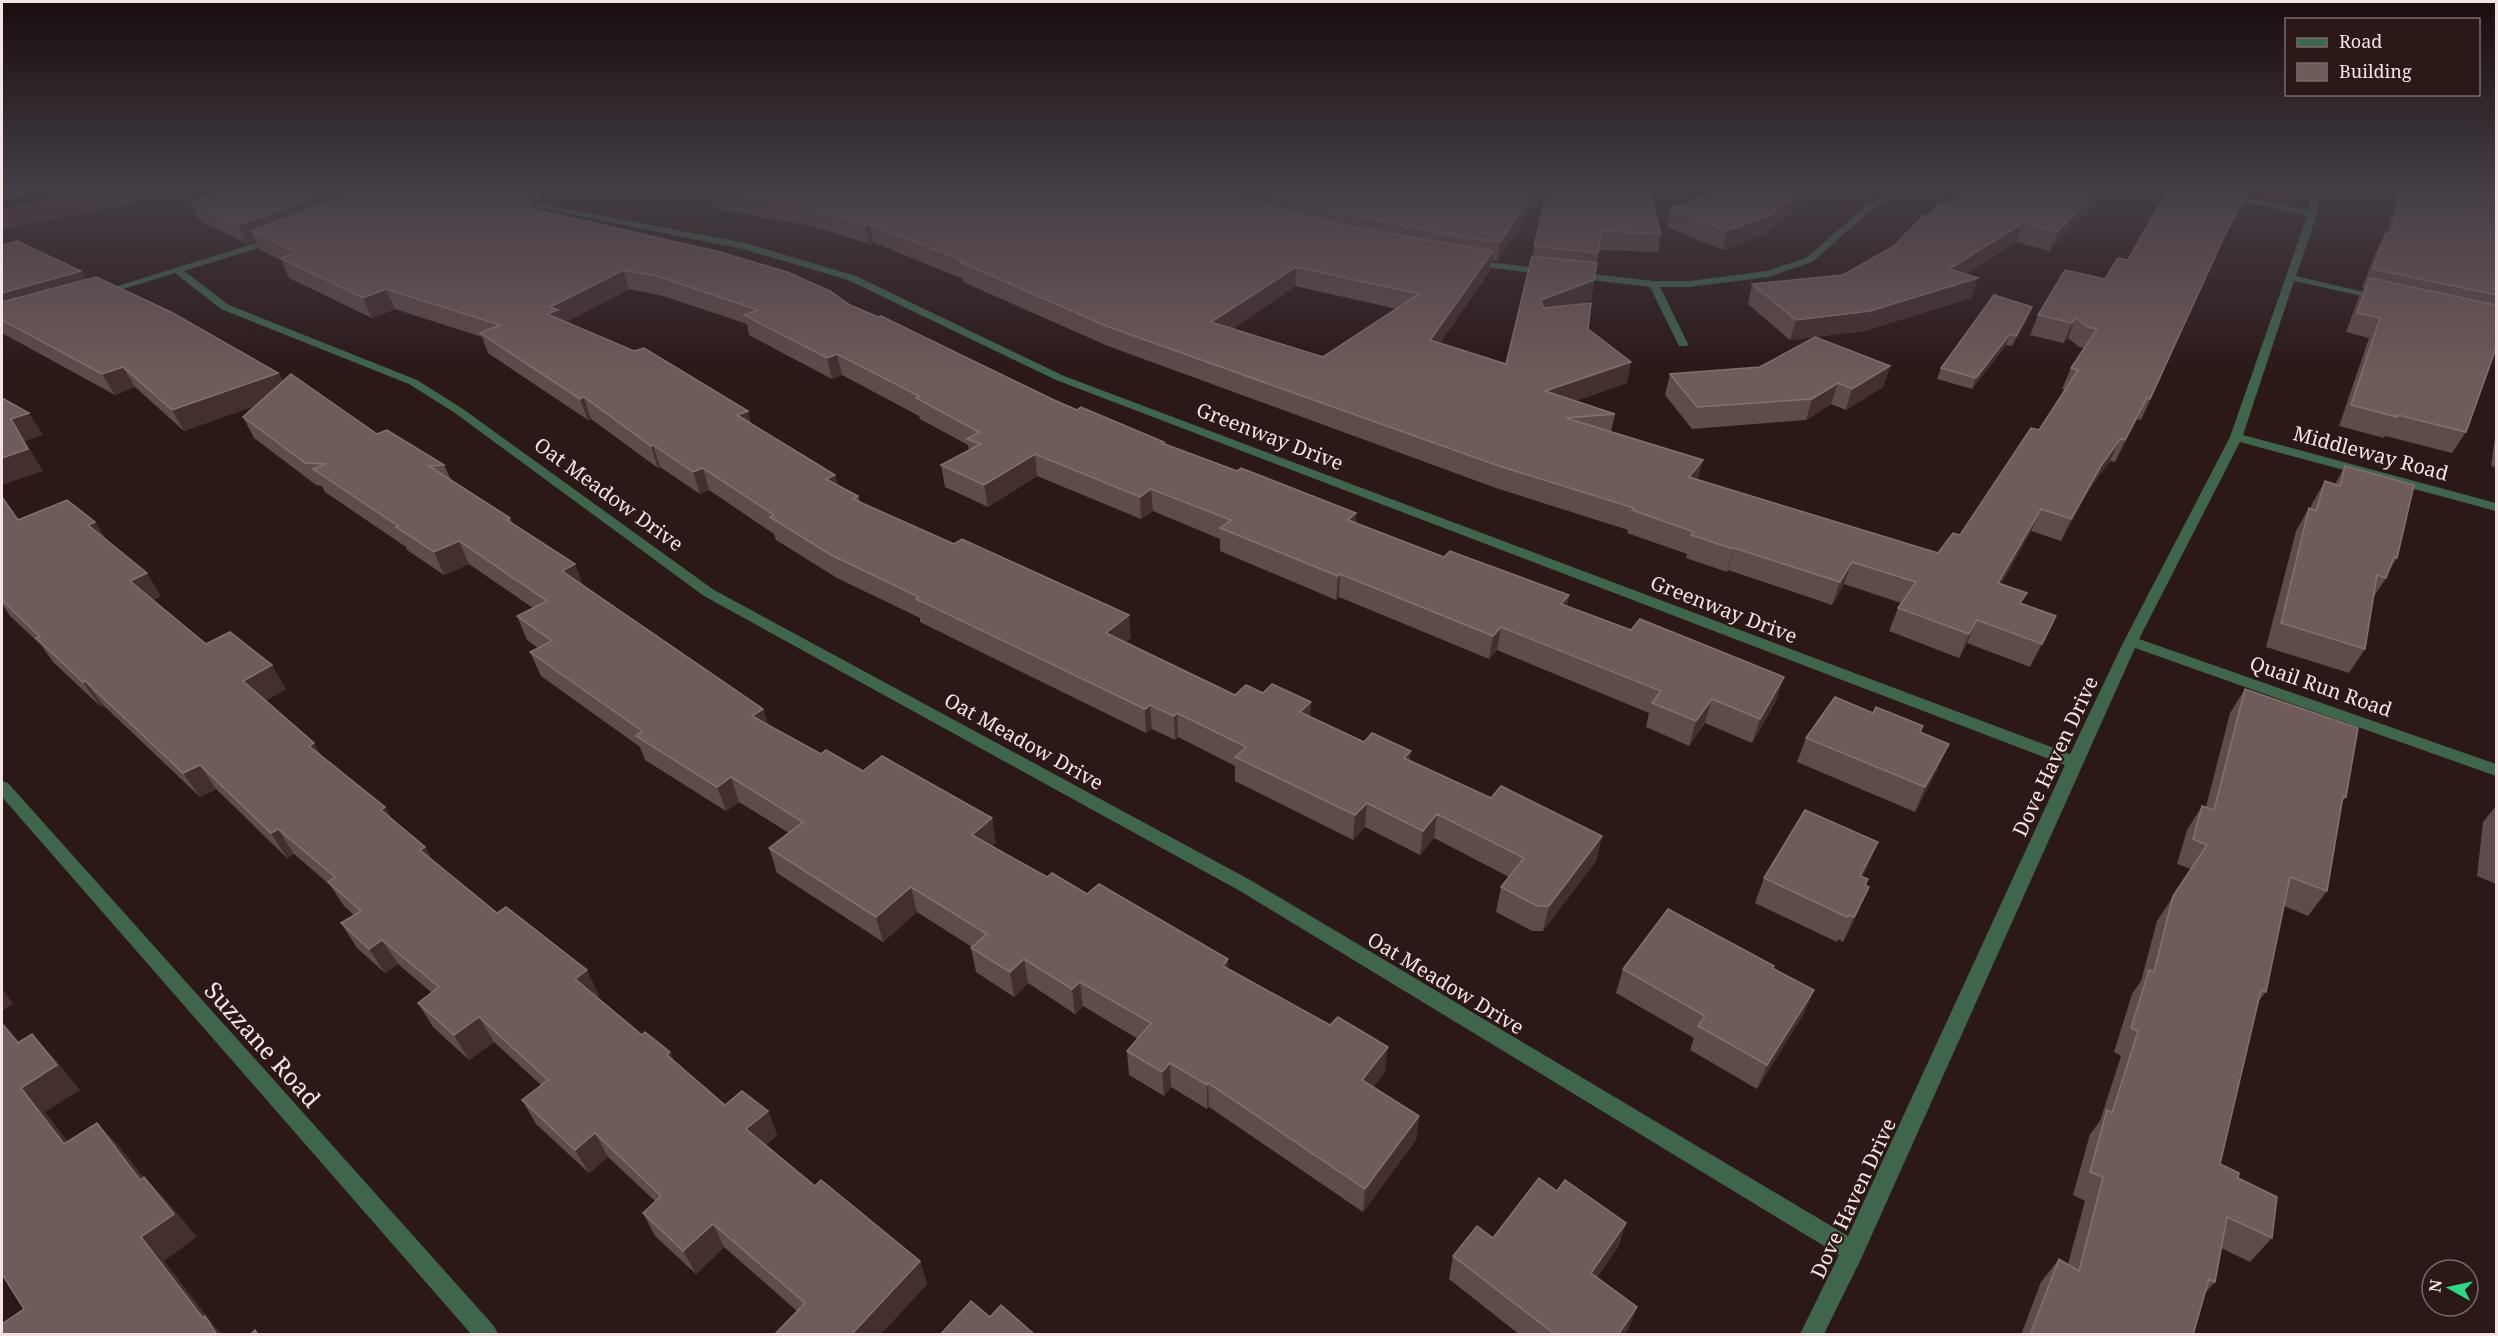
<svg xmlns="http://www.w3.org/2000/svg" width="2498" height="1336" font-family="'Noto Serif',serif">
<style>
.green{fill:#53302d}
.water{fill:#001306}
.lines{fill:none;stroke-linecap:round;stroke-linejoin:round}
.minor{fill:#3f654c;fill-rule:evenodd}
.wall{fill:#5f4b49;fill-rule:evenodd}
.shaded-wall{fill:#442f2e}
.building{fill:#6f5b59;stroke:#83716f;stroke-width:1.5;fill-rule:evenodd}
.labels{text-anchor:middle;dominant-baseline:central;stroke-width:4.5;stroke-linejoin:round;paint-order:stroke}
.street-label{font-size:20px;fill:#f2e5e3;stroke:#2b1817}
.near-street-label{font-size:24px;fill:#f2e5e3;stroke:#2b1817}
</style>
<rect width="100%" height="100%" fill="#2b1817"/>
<polygon class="green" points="19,188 184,188 115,208 2,229 2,193"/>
<polygon class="water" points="54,188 101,188 2,208 2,200"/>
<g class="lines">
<g class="minor">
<polygon points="1894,188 1905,188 1867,214 1812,262 1768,277 1689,287 1660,287 1688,344 1687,346 1679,346 1678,344 1650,287 1575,278 1570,275 1575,272 1654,281 1689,281 1767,271 1806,258 1861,210"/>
<polygon points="2185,188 2203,188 2308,210 2313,188 2321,188 2317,214 2296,276 2385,297 2380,300 2294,281 2243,435 2496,503 2496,511 2240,442 2139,639 2496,764 2496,776 2135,648 1861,1259 1824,1334 1800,1334 1839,1255 1240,891 704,596 455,413 409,384 221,309 175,273 100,296 95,293 272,238 278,238 278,242 184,271 229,305 417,380 463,409 714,590 1252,881 1848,1236 2065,765 1056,380 848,280 743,249 515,203 519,200 745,243 856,276 1064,376 2070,754 2124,641 2230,437 2307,216"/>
<polygon points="1471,260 1548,269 1553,272 1548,275 1468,265 1468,261"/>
<polygon points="2,781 8,783 494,1326 498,1334 471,1334 2,797"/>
</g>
</g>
<g class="wall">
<polygon points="233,188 544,188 541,201 536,200 539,210 850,305 1054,400 1164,444 1356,513 1356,523 1444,557 1569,595 1567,606 1776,701 1752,743 1705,723 1689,746 1646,727 1649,713 1497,650 1489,659 1339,597 1336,600 1220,551 1220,539 1153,511 1141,519 1037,476 988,507 945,487 941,465 969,451 968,445 920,419 919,416 842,375 832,379 749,335 747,324 663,296 629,289 566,322 751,424 835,475 837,485 858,496 860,502 1131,638 1126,642 1235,695 1311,717 1364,742 1410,760 1491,798 1602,836 1596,861 1543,931 1532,931 1496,912 1501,887 1509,877 1434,838 1420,855 1365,827 1353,840 1235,781 1235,766 1178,737 1175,740 1152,729 1146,733 920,622 920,618 837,578 776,540 774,534 709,490 700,494 660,467 658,468 591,419 588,420 488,353 482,337 395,309 372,318 289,278 281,260 260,250 255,240 247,244 200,221 190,203"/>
<path d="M 712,188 L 1547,188 L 1497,261 L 1492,260 L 1490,270 L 1440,343 L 1506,364 L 1533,256 L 1534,246 L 1548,188 L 1661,234 L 1658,252 L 1599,250 L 1591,300 L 1581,304 L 1588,329 L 1627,383 L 1575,401 L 1615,414 L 1611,432 L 1698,480 L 1938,553 L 1960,535 L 2039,430 L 2065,390 L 2062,389 L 2071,368 L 2084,348 L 2079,347 L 2068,338 L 2063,343 L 2030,335 L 2038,315 L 2105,279 L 2128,260 L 2244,204 L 2222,241 L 2141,420 L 2137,419 L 2115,462 L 2110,461 L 2090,488 L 2061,541 L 2031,531 L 2001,584 L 2022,604 L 2056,616 L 2030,667 L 1967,643 L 1959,658 L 1889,631 L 1898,608 L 1901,603 L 1844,584 L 1832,605 L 1728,570 L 1727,572 L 1686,558 L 1687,554 L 1627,533 L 1628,530 L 1496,488 L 1108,346 L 963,282 L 963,279 L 873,242 L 869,244 L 811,226 L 714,208 L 709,190 ZM 1295,286 L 1397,309 L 1323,357 L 1232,329 Z"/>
<polygon points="2398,188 2496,188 2496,348 2466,432 2452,453 2385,436 2384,438 2339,426 2369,338 2346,332 2359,297 2364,288 2362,288 2376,251 2386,233 2387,233 2396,201"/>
<polygon points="2101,198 2049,251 2016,242 1965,274 1978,278 1971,298 1864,331 1790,340 1748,304 1752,284 1843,275 1894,246 1929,216 1948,204"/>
<polygon points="1671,208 1767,233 1723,250 1667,227"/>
<polygon points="2,245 81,271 87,280 278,373 283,381 377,434 444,465 451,480 510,518 512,523 583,585 763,709 768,725 821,754 863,771 996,842 992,846 1047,877 1087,894 1229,969 1385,1072 1373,1087 1419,1116 1416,1140 1363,1212 1209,1107 1207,1109 1171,1087 1164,1096 1129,1075 1127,1051 1138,1039 1083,1006 1075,1014 1028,983 1014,997 976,972 971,948 972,947 917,912 883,942 777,873 769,848 789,833 739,802 726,811 645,760 640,747 541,676 530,652 538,648 527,640 517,616 533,608 469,564 444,575 407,550 406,547 325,492 322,486 316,485 254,438 243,417 254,406 184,431 135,387 115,395 2,333"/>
<polygon points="2028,317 2012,346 2006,345 1972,389 1937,379 1941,368"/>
<polygon points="1890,366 1883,387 1846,410 1831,404 1806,420 1692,429 1665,395 1670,374"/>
<polygon points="2496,430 2496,470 2495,470 2495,467 2491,466"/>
<polygon points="2345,466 2397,558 2390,569 2386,578 2373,598 2365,649 2349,673 2266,647 2296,531 2309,508 2310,509 2312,504 2325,481 2335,484"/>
<polygon points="2,497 18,520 95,522 107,541 161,596 153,600 206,644 286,689 265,701 321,755 385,807 391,818 433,861 497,913 599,995 596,997 642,1035 670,1052 674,1061 725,1105 768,1111 777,1135 766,1145 815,1186 920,1261 927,1284 880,1335 774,1335 797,1311 724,1247 696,1274 655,1236 643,1213 655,1201 608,1157 589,1173 536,1124 522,1100 541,1085 494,1042 469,1060 433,1027 418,1003 432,993 398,964 385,973 357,948 341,923 354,915 344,906 330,885 294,854 287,858 216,789 200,797 103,705 100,706 53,662 41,645 10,616 2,604"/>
<polygon points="2245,689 2346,797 2341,804 2327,891 2308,916 2284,906 2266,992 2258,1002 2220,1164 2238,1178 2272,1238 2250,1262 2221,1248 2215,1282 2205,1293 2193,1335 2021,1335 2041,1282 2059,1259 2068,1264 2085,1201 2073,1195 2090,1134 2100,1121 2121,1056 2114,1052 2132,994 2141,981 2157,921 2191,869 2177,864 2187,830 2202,806 2206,807 2230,713"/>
<polygon points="1920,732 1938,768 1915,812 1797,762 1806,738"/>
<polygon points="2496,806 2496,884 2477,876 2483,822"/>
<polygon points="1868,866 1862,877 1865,885 1869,887 1858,912 1843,942 1838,939 1837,942 1755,903 1764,878"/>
<polygon points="1774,966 1773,968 1814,990 1803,1015 1757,1089 1690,1050 1694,1038 1616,993 1623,969"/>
<polygon points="1557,1191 1626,1223 1618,1247 1597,1277 1637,1307 1628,1329 1624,1335 1520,1335 1449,1279 1453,1256 1493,1238"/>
</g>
<g class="shaded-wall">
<polygon points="340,188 396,188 251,231 255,240 247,244 238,225"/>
<polygon points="537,188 544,188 541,201"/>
<polygon points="1537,188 1547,188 1497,261 1500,242"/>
<polygon points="1805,188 1823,188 1767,233 1723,250 1727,231"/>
<polygon points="2100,188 2105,188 2101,198 2049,251 2057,232"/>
<polygon points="2251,188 2244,204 2221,243 2230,224"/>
<polygon points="533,192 539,210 529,208"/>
<polygon points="2023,223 2016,242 1942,289 1949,269"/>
<polygon points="869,224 873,242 869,244 866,225"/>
<polygon points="1493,251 1490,270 1428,360 1430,340"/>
<polygon points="1296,267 1295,286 1211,343 1211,322"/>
<polygon points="623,270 629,289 563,324 547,314 550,307"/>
<polygon points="81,271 93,290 2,316 2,293"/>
<polygon points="1978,278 1971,298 1864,331 1790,340 1796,320"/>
<polygon points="1594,280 1591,300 1538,320 1541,300"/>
<polygon points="386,289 395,309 372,318 363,298"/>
<polygon points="2032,307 2028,317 2012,346 2016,336"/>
<polygon points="2076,318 2068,338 2063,343 2072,323"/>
<polygon points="2010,334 2006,345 1972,389 1976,378"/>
<polygon points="837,354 842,375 832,379 827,358"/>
<polygon points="1631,362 1627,383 1542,412 1545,391"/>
<polygon points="1890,366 1883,387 1846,410 1852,389"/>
<polygon points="123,367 135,387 115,395 102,374"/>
<polygon points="278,373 289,394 184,431 172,410"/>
<polygon points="1838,383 1831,404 1806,420 1812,399"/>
<polygon points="584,397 591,419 588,420 580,399"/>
<polygon points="2147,398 2137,419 2115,462 2125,440"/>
<polygon points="748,411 753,432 737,415"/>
<polygon points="29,413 43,435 25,441 43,471 2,485 2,458 11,419"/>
<polygon points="2120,439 2110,461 2090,488 2061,541 2071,519 2101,466"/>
<polygon points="653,445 660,467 658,468 651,446"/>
<polygon points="1035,454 1037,476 988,507 984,485"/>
<polygon points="1703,460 1697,482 1689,477"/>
<polygon points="703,468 709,490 700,494 693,472"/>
<polygon points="835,475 840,497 826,479"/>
<polygon points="1151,489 1153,511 1141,519 1140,497"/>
<polygon points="2041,509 2031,531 1988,606 1998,583"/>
<polygon points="1356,513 1355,536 1348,520"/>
<polygon points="95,522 110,545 88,525"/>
<polygon points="459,541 469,564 444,575 434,552"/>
<polygon points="1734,548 1728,570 1727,572 1733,549"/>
<polygon points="1852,562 1844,584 1832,605 1840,582"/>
<polygon points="575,564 584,587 562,571"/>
<polygon points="147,573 161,596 145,604 130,581"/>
<polygon points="1340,574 1339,597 1336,600 1338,576"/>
<polygon points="1569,595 1565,618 1561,604"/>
<polygon points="1129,615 1131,638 1108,656 1106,633"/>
<polygon points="2056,616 2045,640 2030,667 2042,644"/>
<polygon points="1977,620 1967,643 1959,658 1969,634"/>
<polygon points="1501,627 1497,650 1489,659 1493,636"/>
<polygon points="272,665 286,689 258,705 243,681"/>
<polygon points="1784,677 1776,701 1752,743 1760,719"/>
<polygon points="85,681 103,705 100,706 83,682"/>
<polygon points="1712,699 1705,723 1689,746 1696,721"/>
<polygon points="1311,702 1310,726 1300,712"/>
<polygon points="1150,705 1152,729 1146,733 1145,709"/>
<polygon points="763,709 770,733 752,716"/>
<polygon points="1177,713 1178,737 1175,740 1174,716"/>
<polygon points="314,743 328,768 309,746"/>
<polygon points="1949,744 1938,768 1915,812 1925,787"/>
<polygon points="1411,751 1408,775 1404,758"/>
<polygon points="200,765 216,789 200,797 183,773"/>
<polygon points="731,777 739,802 726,811 717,787"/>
<polygon points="1367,803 1365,827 1353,840 1355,815"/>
<polygon points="385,807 399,832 381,810"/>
<polygon points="1437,814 1434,838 1420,855 1423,831"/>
<polygon points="992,818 996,842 977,860 972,835"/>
<polygon points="278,829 294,854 287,858 271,833"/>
<polygon points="1602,836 1596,861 1543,931 1549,906"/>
<polygon points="1878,842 1868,866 1850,901 1860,876"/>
<polygon points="425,847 439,871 420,850"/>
<polygon points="911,887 917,912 883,942 876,917"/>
<polygon points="1869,887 1858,912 1843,942 1854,917"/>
<polygon points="382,940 398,964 385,973 369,949"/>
<polygon points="1024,959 1028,983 1014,997 1010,972"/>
<polygon points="1228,959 1229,983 1223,966"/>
<polygon points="587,970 599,995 587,1003 575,979"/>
<polygon points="1080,982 1083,1006 1075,1014 1072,989"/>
<polygon points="2,988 13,1004 2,1011"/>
<polygon points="1814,990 1803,1015 1757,1089 1767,1065"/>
<polygon points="479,1017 494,1042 469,1060 454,1035"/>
<polygon points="2,1021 41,1068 18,1043 2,1024"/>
<polygon points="32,1034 55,1059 80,1090 45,1112 88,1168 64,1144 21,1088"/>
<polygon points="1388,1047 1385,1072 1359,1104 1362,1080"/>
<polygon points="670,1052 681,1076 667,1055"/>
<polygon points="1170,1063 1171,1087 1164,1096 1162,1072"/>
<polygon points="1208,1083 1209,1107 1207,1109 1207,1085"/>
<polygon points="768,1111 777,1135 757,1153 746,1129"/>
<polygon points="1419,1116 1416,1140 1363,1212 1365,1189"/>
<polygon points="97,1123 120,1147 163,1203 140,1180"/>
<polygon points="595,1133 608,1157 589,1173 575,1150"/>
<polygon points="144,1177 167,1201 197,1237 164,1261 216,1328 224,1335 217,1335 203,1318 141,1237"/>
<polygon points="1626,1223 1618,1247 1583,1296 1591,1273"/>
<polygon points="713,1224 724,1247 696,1274 683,1251"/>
<polygon points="920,1261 927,1284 880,1335 851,1335"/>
<polygon points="1637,1307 1628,1329 1624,1335 1618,1335"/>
</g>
<g class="building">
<polygon points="233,188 340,188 238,225 190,203"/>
<polygon points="367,188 513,188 533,192 529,208 720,252 787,272 830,291 850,305 878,317 881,316 1054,400 1077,410 1081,407 1164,442 1162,443 1237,471 1241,468 1356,513 1348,520 1444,557 1450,551 1569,595 1561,604 1631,630 1640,619 1784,677 1760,719 1712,699 1696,721 1652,703 1661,691 1501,627 1493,636 1340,574 1338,576 1220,528 1231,520 1151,489 1140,497 1035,454 984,485 941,465 981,444 967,439 979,432 916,398 919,396 837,354 827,358 744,315 758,310 657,276 623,270 550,307 558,310 547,314 634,351 644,348 748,411 737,415 835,475 826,479 858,496 853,499 954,544 962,539 1129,615 1106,633 1235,695 1246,685 1263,693 1272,684 1311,702 1300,712 1364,742 1372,733 1411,751 1404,758 1491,798 1501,786 1602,836 1549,906 1537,906 1501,887 1524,858 1437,814 1423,831 1367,803 1355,815 1235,757 1246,747 1177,713 1174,716 1150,705 1145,709 916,599 919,597 831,555 770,517 774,515 703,468 693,472 653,445 651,446 584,397 580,399 480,333 500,325 386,289 363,298 280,258 297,253 251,231"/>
<path d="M 712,188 L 1214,188 L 1233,196 L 1346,226 L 1493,251 L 1430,340 L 1506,364 L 1532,256 L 1597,263 L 1594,280 L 1541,300 L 1543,308 L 1591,303 L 1588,329 L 1631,362 L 1545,391 L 1615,414 L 1566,418 L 1703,460 L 1689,477 L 1938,553 L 1953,533 L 1960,535 L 2031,428 L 2039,430 L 2078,370 L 2071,368 L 2097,329 L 2088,327 L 2076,318 L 2072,323 L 2038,315 L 2065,270 L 2105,279 L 2118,258 L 2128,260 L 2167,191 L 2173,193 L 2175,188 L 2251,188 L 2230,224 L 2150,399 L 2147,398 L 2125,440 L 2120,439 L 2101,466 L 2071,519 L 2041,509 L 1998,583 L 2027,593 L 2020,603 L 2056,616 L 2042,644 L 1977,620 L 1969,634 L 1898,608 L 1916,582 L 1852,562 L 1840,582 L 1734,548 L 1733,549 L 1691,535 L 1694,532 L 1632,510 L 1634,508 L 1499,466 L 1106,326 L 960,262 L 964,261 L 869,224 L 866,225 L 808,207 L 709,190 ZM 1296,267 L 1419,294 L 1323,357 L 1211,322 Z"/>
<polygon points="1243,188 1537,188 1500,242 1466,238 1348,215"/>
<polygon points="1548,188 1647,188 1649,190 1661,234 1601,231 1598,253 1534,246"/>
<polygon points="1729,188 1805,188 1772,214 1727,231 1671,208"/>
<polygon points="1963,188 2100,188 2057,232 2023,223 1949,269 1978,278 1870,311 1796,320 1752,284 1843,275 1894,246 1924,215 1929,216 1940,202 1948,204"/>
<polygon points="2404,188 2496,188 2496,295 2373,269 2386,233 2391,234"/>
<polygon points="17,241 81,271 2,293 2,245"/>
<polygon points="96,277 171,312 278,373 172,410 123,367 102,374 2,320 2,302"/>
<polygon points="2370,278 2496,305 2496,348 2466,432 2398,415 2397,417 2351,405 2380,318 2357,313"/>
<polygon points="1994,295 2032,307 2016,336 2010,334 1976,378 1941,368"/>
<polygon points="1815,337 1890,366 1852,389 1838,383 1812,399 1697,407 1670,374 1760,367"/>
<polygon points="291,374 377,434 387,430 444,465 429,466 510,518 507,520 575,564 562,571 763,709 752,716 821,754 826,750 863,771 882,756 992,818 972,835 1047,877 1052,873 1087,894 1099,884 1228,959 1223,966 1330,1025 1338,1017 1388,1047 1362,1080 1419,1116 1365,1189 1208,1083 1207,1085 1170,1063 1162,1072 1127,1051 1151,1023 1080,982 1072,989 1024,959 1010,972 971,948 987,934 911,887 876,917 769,848 803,822 731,777 717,787 636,736 642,731 530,652 552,641 517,616 547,601 459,541 434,552 396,527 398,526 313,469 326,464 305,463 243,417"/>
<polygon points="2,398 29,413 11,419 28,449 2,458"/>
<polygon points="2345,466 2414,485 2397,558 2394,557 2386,578 2377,575 2365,649 2281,623 2309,508 2316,511 2325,481 2340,486"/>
<polygon points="2,497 18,520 67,500 95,522 88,525 147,573 130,581 206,644 230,632 272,665 243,681 314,743 309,746 385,807 381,810 425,847 420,850 497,913 506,907 587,970 575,979 642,1035 645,1032 670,1052 667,1055 725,1105 742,1091 768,1111 746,1129 815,1186 821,1180 920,1261 851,1335 774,1335 805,1303 713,1224 683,1251 643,1213 661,1196 595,1133 575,1150 522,1100 548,1080 479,1017 454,1035 418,1003 439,987 382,940 369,949 341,923 361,911 328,882 335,877 278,829 271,833 200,765 183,773 85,681 83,682 36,638 40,637 2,600"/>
<polygon points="2245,689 2358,728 2346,797 2343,796 2327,891 2290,877 2266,992 2261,990 2220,1164 2239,1173 2238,1178 2277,1197 2272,1238 2227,1217 2215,1282 2209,1279 2193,1335 2030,1335 2059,1259 2079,1271 2103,1177 2090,1172 2107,1110 2112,1113 2138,1031 2131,1028 2149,970 2154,972 2173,896 2207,845 2193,839 2202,806 2214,810"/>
<polygon points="1835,697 1873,713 1876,707 1923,726 1920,732 1949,744 1925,787 1806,738"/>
<polygon points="1805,810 1878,842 1860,876 1868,879 1865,885 1869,887 1854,917 1849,915 1847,917 1764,878"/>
<polygon points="1668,909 1774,966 1772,968 1814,990 1767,1065 1698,1026 1705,1016 1623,969"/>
<polygon points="2,1024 18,1043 32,1034 57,1065 21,1088 64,1144 97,1123 140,1180 144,1177 174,1214 141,1237 203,1318 205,1316 217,1335 3,1335 2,1333 2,1324 24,1309 2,1274"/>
<polygon points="1539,1178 1557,1191 1565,1180 1626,1223 1591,1273 1637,1307 1618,1335 1556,1335 1453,1256 1477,1226 1493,1238"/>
<polygon points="971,1301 990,1317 1001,1305 1035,1335 940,1335"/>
<polygon points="255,1330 258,1335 250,1335"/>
</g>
<linearGradient id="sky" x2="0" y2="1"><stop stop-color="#180d0d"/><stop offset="0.5" stop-color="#443d47"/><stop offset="1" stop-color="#443d47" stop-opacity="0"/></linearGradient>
<rect width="2498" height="375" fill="url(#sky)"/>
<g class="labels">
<g class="street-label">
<text transform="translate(1270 436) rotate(21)">Greenway Drive</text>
<text transform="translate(2371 453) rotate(15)">Middleway Road</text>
<text transform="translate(609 494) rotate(36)">Oat Meadow Drive</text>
<text transform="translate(1724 609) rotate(21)">Greenway Drive</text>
<text transform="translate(2321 686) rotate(19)">Quail Run Road</text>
<text transform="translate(1024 741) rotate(29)">Oat Meadow Drive</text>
<text transform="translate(2055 756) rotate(-65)">Dove Haven Drive</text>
<text transform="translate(1446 983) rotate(31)">Oat Meadow Drive</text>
<text transform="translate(1853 1198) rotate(-65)">Dove Haven Drive</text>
</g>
<g class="near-street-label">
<text transform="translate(263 1044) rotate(48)">Suzzane Road</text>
</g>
</g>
<rect width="2498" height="1336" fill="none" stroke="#f2e5e3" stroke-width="6"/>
<rect x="2285" y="18" width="195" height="78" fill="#2b1817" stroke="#7b6a69" stroke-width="1.5"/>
<rect x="2297" y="38" width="30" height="9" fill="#3f654c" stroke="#7b6a69" stroke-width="1.5"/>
<text x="2339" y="48" font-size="18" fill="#f2e5e3">Road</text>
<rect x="2297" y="63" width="30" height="18" fill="#6f5b59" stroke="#7b6a69" stroke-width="1.5"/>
<text x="2339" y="78" font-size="18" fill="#f2e5e3">Building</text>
<g transform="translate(2450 1288) rotate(278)"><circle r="28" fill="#2b1817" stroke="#7b6a69" stroke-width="1.5"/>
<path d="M0-4.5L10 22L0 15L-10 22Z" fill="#31d882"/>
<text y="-9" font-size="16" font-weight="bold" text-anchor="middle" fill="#f2e5e3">N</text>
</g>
</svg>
